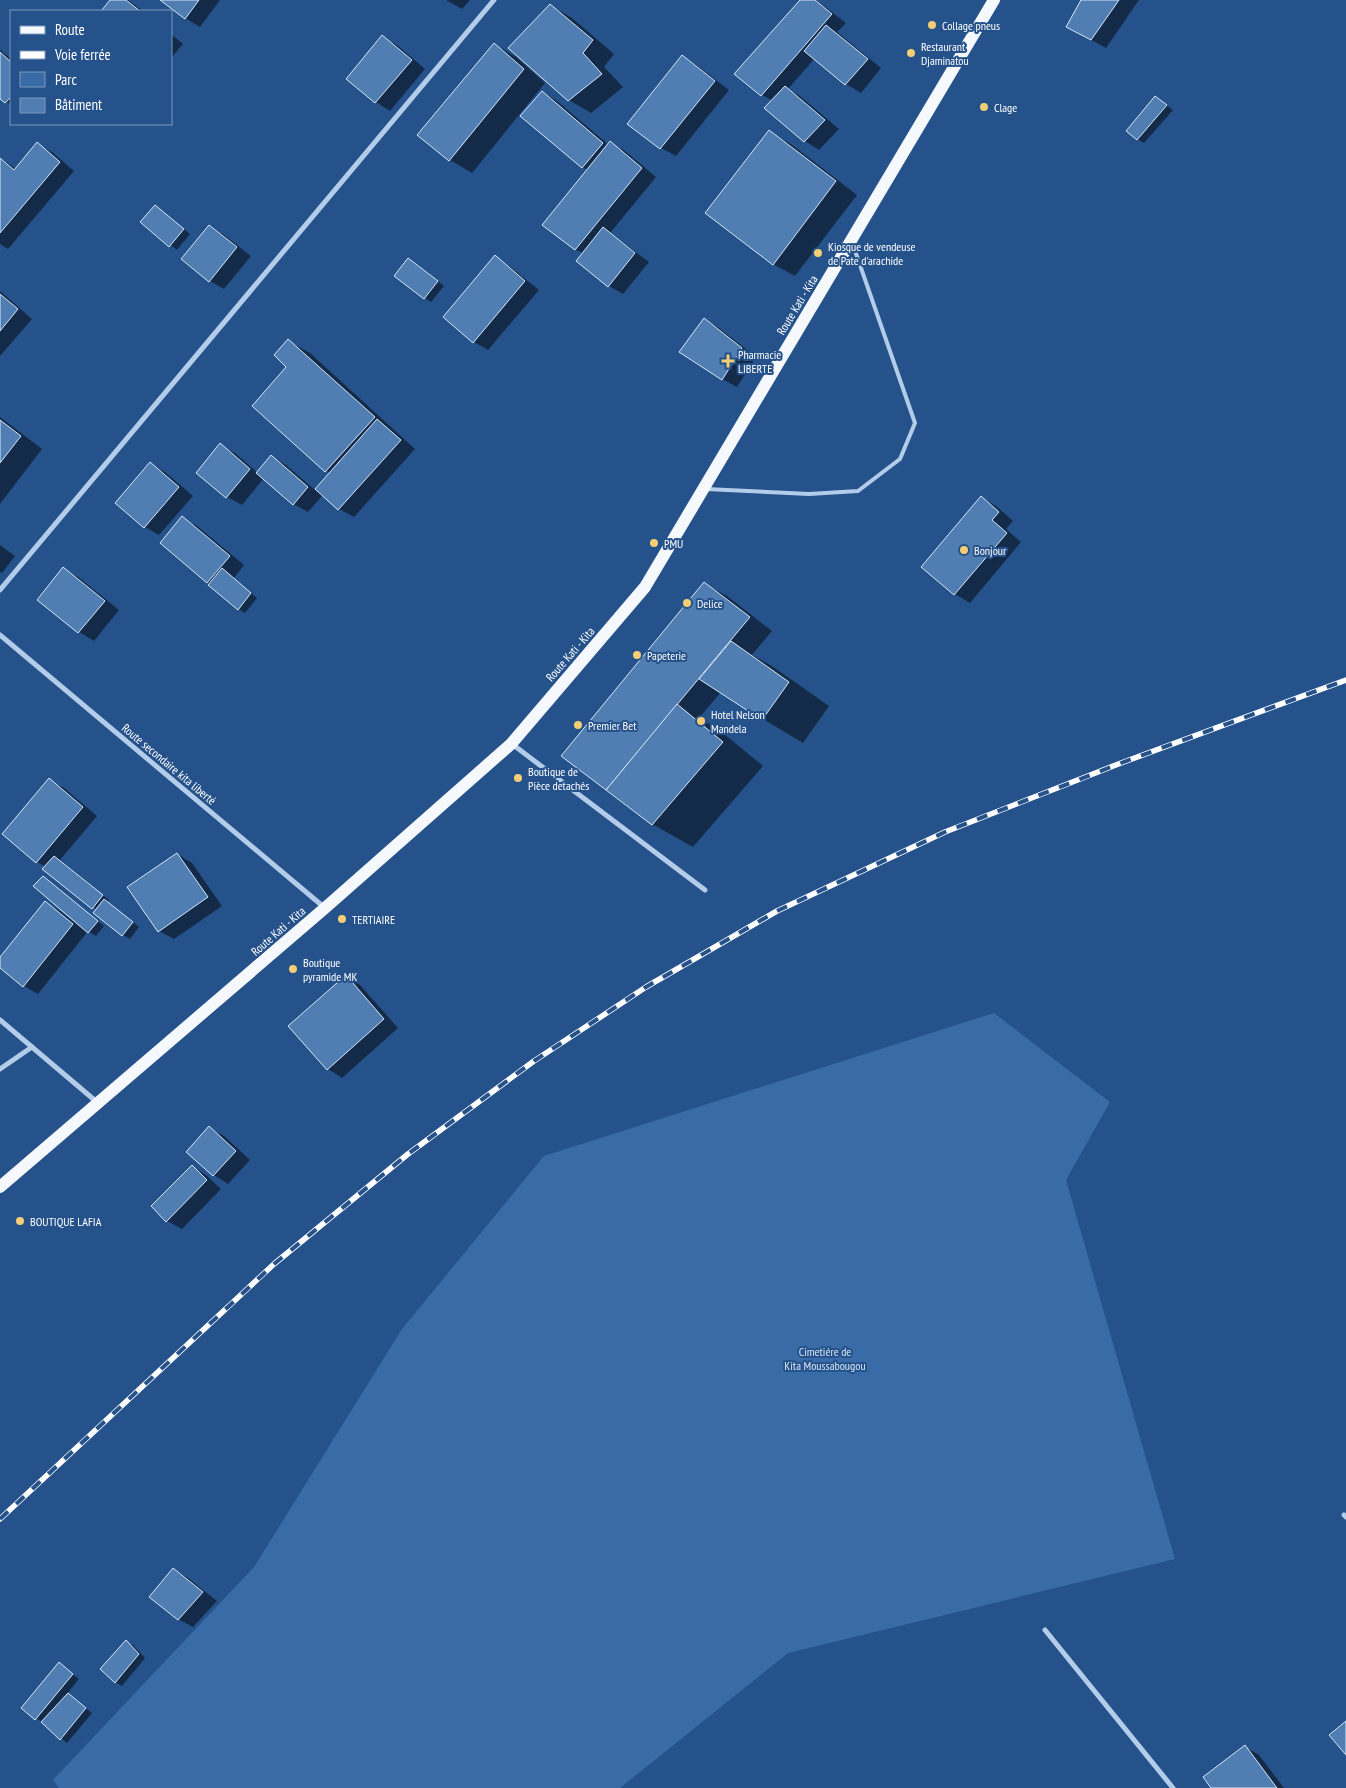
<svg xmlns="http://www.w3.org/2000/svg" width="1346" height="1788" font-family="'PT Sans Narrow',sans-serif">
<style>
.green{fill:#396ca6}
.shadow{fill:#0007}
.building{fill:#517eb2;stroke:#d6e6f7}
.lines{fill:none;stroke-linecap:round;stroke-linejoin:round}
.service{stroke:#b2ccea;stroke-width:4}
.minor{stroke:#b2ccea;stroke-width:5}
.primary{stroke:#f5f9fe;stroke-width:12}
.rail-casing{stroke:#fff;stroke-width:5.5}
.rail{stroke:#25528a;stroke-width:4;stroke-dasharray:11;stroke-linecap:butt}
.poi-dot{fill:#f4ce76;stroke:#25528a;stroke-width:2}
.labels{text-anchor:middle;dominant-baseline:central;stroke-width:4;stroke-linejoin:round;paint-order:stroke}
.poi-label{font-size:12px;fill:#fff;stroke:#25528a;text-anchor:start}
.street-label{font-size:12px;fill:#fff;stroke:#25528a}
.park-label{font-size:12px;fill:#d6e6f7;stroke:#25528a}
</style>
<rect width="100%" height="100%" fill="#25528a"/>
<polygon class="green" points="994,1013 1110,1102 1066,1180 1175,1559 788,1653 620,1788 59,1788 53,1780 254,1567 402,1329 544,1156"/>
<g class="shadow">
<polygon points="112,0 128,0 143,11 102,11"/>
<polygon points="162,0 220,0 200,27 185,18"/>
<polygon points="446,0 470,0 462,9"/>
<polygon points="801,0 816,0 846,23 837,32 881,68 861,93 846,84 815,58 788,89 800,96 839,129 819,150 805,141 773,101 762,95"/>
<polygon points="1082,0 1139,0 1106,48 1082,35"/>
<polygon points="550,5 572,18 614,54 604,67 623,87 591,113 569,100"/>
<polygon points="171,34 183,44 171,58"/>
<polygon points="382,37 397,45 425,69 390,111 376,102"/>
<polygon points="494,44 516,57 545,83 472,173 450,160 419,135"/>
<polygon points="0,50 11,59 11,105 0,97"/>
<polygon points="682,56 696,65 729,90 676,156 661,148 628,123"/>
<polygon points="543,92 557,101 609,145 611,143 625,151 656,177 610,233 649,262 623,294 609,286 584,254 575,249 588,170 582,167"/>
<polygon points="1156,97 1173,110 1144,143 1137,139"/>
<polygon points="769,132 791,144 857,195 795,276 773,264"/>
<polygon points="37,144 52,152 74,171 8,249 0,244 0,158 16,169"/>
<polygon points="155,206 190,234 177,250 141,222"/>
<polygon points="210,226 224,235 251,256 224,289 210,281"/>
<polygon points="495,257 509,266 539,290 488,350 474,342"/>
<polygon points="415,263 444,286 431,302 425,298"/>
<polygon points="0,291 32,319 0,356"/>
<polygon points="704,319 719,328 756,357 737,387 722,379"/>
<polygon points="288,341 310,353 415,449 354,517 339,509 323,495 308,512 293,504 264,478 242,505 227,497 220,445 235,453 258,473 271,456 286,465 315,490 330,473 254,406 288,367"/>
<polygon points="0,417 42,449 0,504"/>
<polygon points="150,464 165,472 193,496 159,535 145,527"/>
<polygon points="982,498 996,506 1013,521 1006,529 1021,542 970,603 955,594 923,567"/>
<polygon points="182,518 197,526 244,565 234,578 257,598 245,613 238,609 161,543"/>
<polygon points="0,545 15,556 2,573 0,572"/>
<polygon points="63,569 78,577 119,610 94,641 79,632 38,600"/>
<polygon points="705,584 727,596 772,631 752,655 772,666 829,706 803,743 763,719 721,692 699,718 718,729 763,766 693,847 652,824 562,756"/>
<polygon points="49,780 64,788 97,816 60,860 109,900 107,902 139,927 130,939 123,935 97,910 46,867 37,862"/>
<polygon points="177,854 192,863 222,906 174,939 159,931"/>
<polygon points="43,877 104,926 96,936 88,931 38,994 24,986 0,967 0,959 45,902 60,911 80,927 81,925"/>
<polygon points="346,977 360,985 398,1028 342,1078 328,1069"/>
<polygon points="209,1128 224,1136 250,1160 228,1184 214,1175"/>
<polygon points="192,1166 206,1175 221,1189 182,1229 167,1221 152,1206"/>
<polygon points="174,1569 188,1578 217,1601 193,1627 178,1619"/>
<polygon points="126,1642 133,1645 145,1658 122,1686 115,1682"/>
<polygon points="59,1664 79,1679 67,1694 92,1713 67,1743 23,1707"/>
<polygon points="1245,1747 1259,1755 1284,1788 1213,1788"/>
</g>
<g class="building">
<polygon points="110,0 126,0 140,11 101,11"/>
<polygon points="160,0 199,0 185,19"/>
<polygon points="800,0 815,0 832,14 761,96 734,74"/>
<polygon points="1081,0 1119,0 1091,40 1066,27"/>
<polygon points="550,4 593,40 583,53 602,74 568,101 508,48"/>
<polygon points="826,25 868,59 845,85 804,51"/>
<polygon points="382,35 412,60 375,103 346,79"/>
<polygon points="494,43 524,69 449,161 417,135"/>
<polygon points="0,52 11,62 11,97 5,103 0,99"/>
<polygon points="682,55 715,81 660,149 627,124"/>
<polygon points="785,86 825,120 804,142 764,108"/>
<polygon points="542,91 603,143 582,168 520,116"/>
<polygon points="1155,96 1167,105 1137,140 1126,131"/>
<polygon points="769,130 836,181 773,265 705,213"/>
<polygon points="610,141 642,168 575,250 542,225"/>
<polygon points="37,142 60,162 0,233 0,158 14,170"/>
<polygon points="155,205 184,229 169,247 140,222"/>
<polygon points="209,225 237,247 209,282 181,259"/>
<polygon points="603,227 635,253 608,287 576,261"/>
<polygon points="495,255 525,281 473,343 443,317"/>
<polygon points="408,258 438,281 424,299 394,276"/>
<polygon points="0,294 18,309 0,331"/>
<polygon points="704,318 742,348 722,380 679,352"/>
<polygon points="288,339 375,417 325,472 252,406 286,367 274,355"/>
<polygon points="377,419 401,440 338,510 315,489"/>
<polygon points="0,420 21,436 0,463"/>
<polygon points="220,443 250,469 226,498 196,473"/>
<polygon points="271,455 308,487 293,505 256,473"/>
<polygon points="150,462 179,487 144,528 115,503"/>
<polygon points="981,496 999,512 992,520 1007,533 954,595 921,567"/>
<polygon points="182,516 230,556 207,583 160,543"/>
<polygon points="63,567 105,601 78,633 37,600"/>
<polygon points="222,568 251,593 238,610 208,585"/>
<polygon points="704,582 750,617 606,790 561,756"/>
<polygon points="731,641 789,682 762,720 699,679"/>
<polygon points="677,704 723,742 652,825 606,790"/>
<polygon points="49,778 83,807 36,863 2,834"/>
<polygon points="177,853 208,897 158,932 127,887"/>
<polygon points="54,856 103,895 92,909 42,869"/>
<polygon points="43,876 98,921 88,933 33,886"/>
<polygon points="104,899 133,922 122,936 93,913"/>
<polygon points="45,901 73,924 23,987 0,968 0,957"/>
<polygon points="346,975 384,1019 327,1070 288,1026"/>
<polygon points="209,1126 236,1151 213,1176 186,1152"/>
<polygon points="192,1165 207,1180 166,1222 151,1206"/>
<polygon points="173,1568 203,1592 178,1620 149,1597"/>
<polygon points="126,1640 139,1654 115,1683 100,1669"/>
<polygon points="59,1662 73,1674 35,1720 21,1708"/>
<polygon points="68,1693 86,1708 60,1740 41,1722"/>
<polygon points="1346,1721 1346,1755 1329,1735"/>
<polygon points="1245,1745 1277,1788 1211,1788 1203,1777"/>
</g>
<g class="lines">
<polyline class="service" points="706,489 809,494 858,491 900,459 915,423 853,245"/>
<g class="minor">
<polyline points="0,590 494,0"/>
<polyline points="0,635 325,908"/>
<polyline points="512,744 705,890"/>
<polyline points="0,1020 98,1103"/>
<polyline points="0,1069 32,1047"/>
<polyline points="1344,1515 1346,1517"/>
<polyline points="1045,1630 1173,1788"/>
</g>
<polyline class="primary" points="0,1187 325,908 511,744 645,587 994,0"/>
<defs>
<polyline id="rail" points="0,1519 274,1264 408,1154 534,1061 646,987 777,911 945,832 1121,763 1346,680"/>
</defs>
<use href="#rail" class="rail-casing"/>
<use href="#rail" class="rail"/>
</g>
<g class="poi-dot">
<circle cx="932" cy="25" r="5"/>
<circle cx="911" cy="53" r="5"/>
<circle cx="984" cy="107" r="5"/>
<circle cx="818" cy="253" r="5"/>
<path d="M725.5 353.5h5v5h5v5h-5v5h-5v-5h-5v-5h5z"/>
<circle cx="654" cy="543" r="5"/>
<circle cx="964" cy="550" r="5"/>
<circle cx="687" cy="603" r="5"/>
<circle cx="637" cy="655" r="5"/>
<circle cx="701" cy="721" r="5"/>
<circle cx="578" cy="725" r="5"/>
<circle cx="518" cy="778" r="5"/>
<circle cx="342" cy="919" r="5"/>
<circle cx="293" cy="969" r="5"/>
<circle cx="20" cy="1221" r="5"/>
</g>
<g class="labels">
<g class="poi-label">
<text x="942" y="25">Collage pneus</text>
<text x="921" y="46">Restaurant<tspan x="921" dy="14">Djaminatou</tspan></text>
<text x="994" y="107">Clage</text>
<text x="828" y="246">Kiosque de vendeuse<tspan x="828" dy="14">de Pate d'arachide</tspan></text>
<text x="738" y="354">Pharmacie<tspan x="738" dy="14">LIBERTE</tspan></text>
<text x="664" y="543">PMU</text>
<text x="974" y="550">Bonjour</text>
<text x="697" y="603">Delice</text>
<text x="647" y="655">Papeterie</text>
<text x="711" y="714">Hotel Nelson<tspan x="711" dy="14">Mandela</tspan></text>
<text x="588" y="725">Premier Bet</text>
<text x="528" y="771">Boutique de<tspan x="528" dy="14">Pièce detachés</tspan></text>
<text x="352" y="919">TERTIAIRE</text>
<text x="303" y="962">Boutique<tspan x="303" dy="14">pyramide MK</tspan></text>
<text x="30" y="1221">BOUTIQUE LAFIA</text>
</g>
<g class="street-label">
<text transform="translate(797 305) rotate(-59)">Route Kati - Kita</text>
<text transform="translate(570 654) rotate(-49)">Route Kati - Kita</text>
<text transform="translate(169 764) rotate(40)">Route secondaire kita liberté</text>
<text transform="translate(278 931) rotate(-41)">Route Kati - Kita</text>
</g>
<g class="park-label">
<text x="825" y="1351">Cimetiére de<tspan x="825" dy="14">Kita Moussabougou</tspan></text>
</g>
</g>
<rect x="10" y="10" width="162" height="115" fill="#25528a" stroke="#7c97b9"/>
<rect x="20" y="26" width="25" height="8" fill="#f5f9fe" stroke="#7c97b9"/>
<text x="55" y="35" font-size="15" fill="#ffffff">Route</text>
<rect x="20" y="51" width="25" height="8" fill="#ffffff" stroke="#7c97b9"/>
<text x="55" y="60" font-size="15" fill="#ffffff">Voie ferrée</text>
<rect x="20" y="72" width="25" height="15" fill="#396ca6" stroke="#7c97b9"/>
<text x="55" y="85" font-size="15" fill="#ffffff">Parc</text>
<rect x="20" y="98" width="25" height="15" fill="#517eb2" stroke="#7c97b9"/>
<text x="55" y="110" font-size="15" fill="#ffffff">Bâtiment</text>
</svg>
